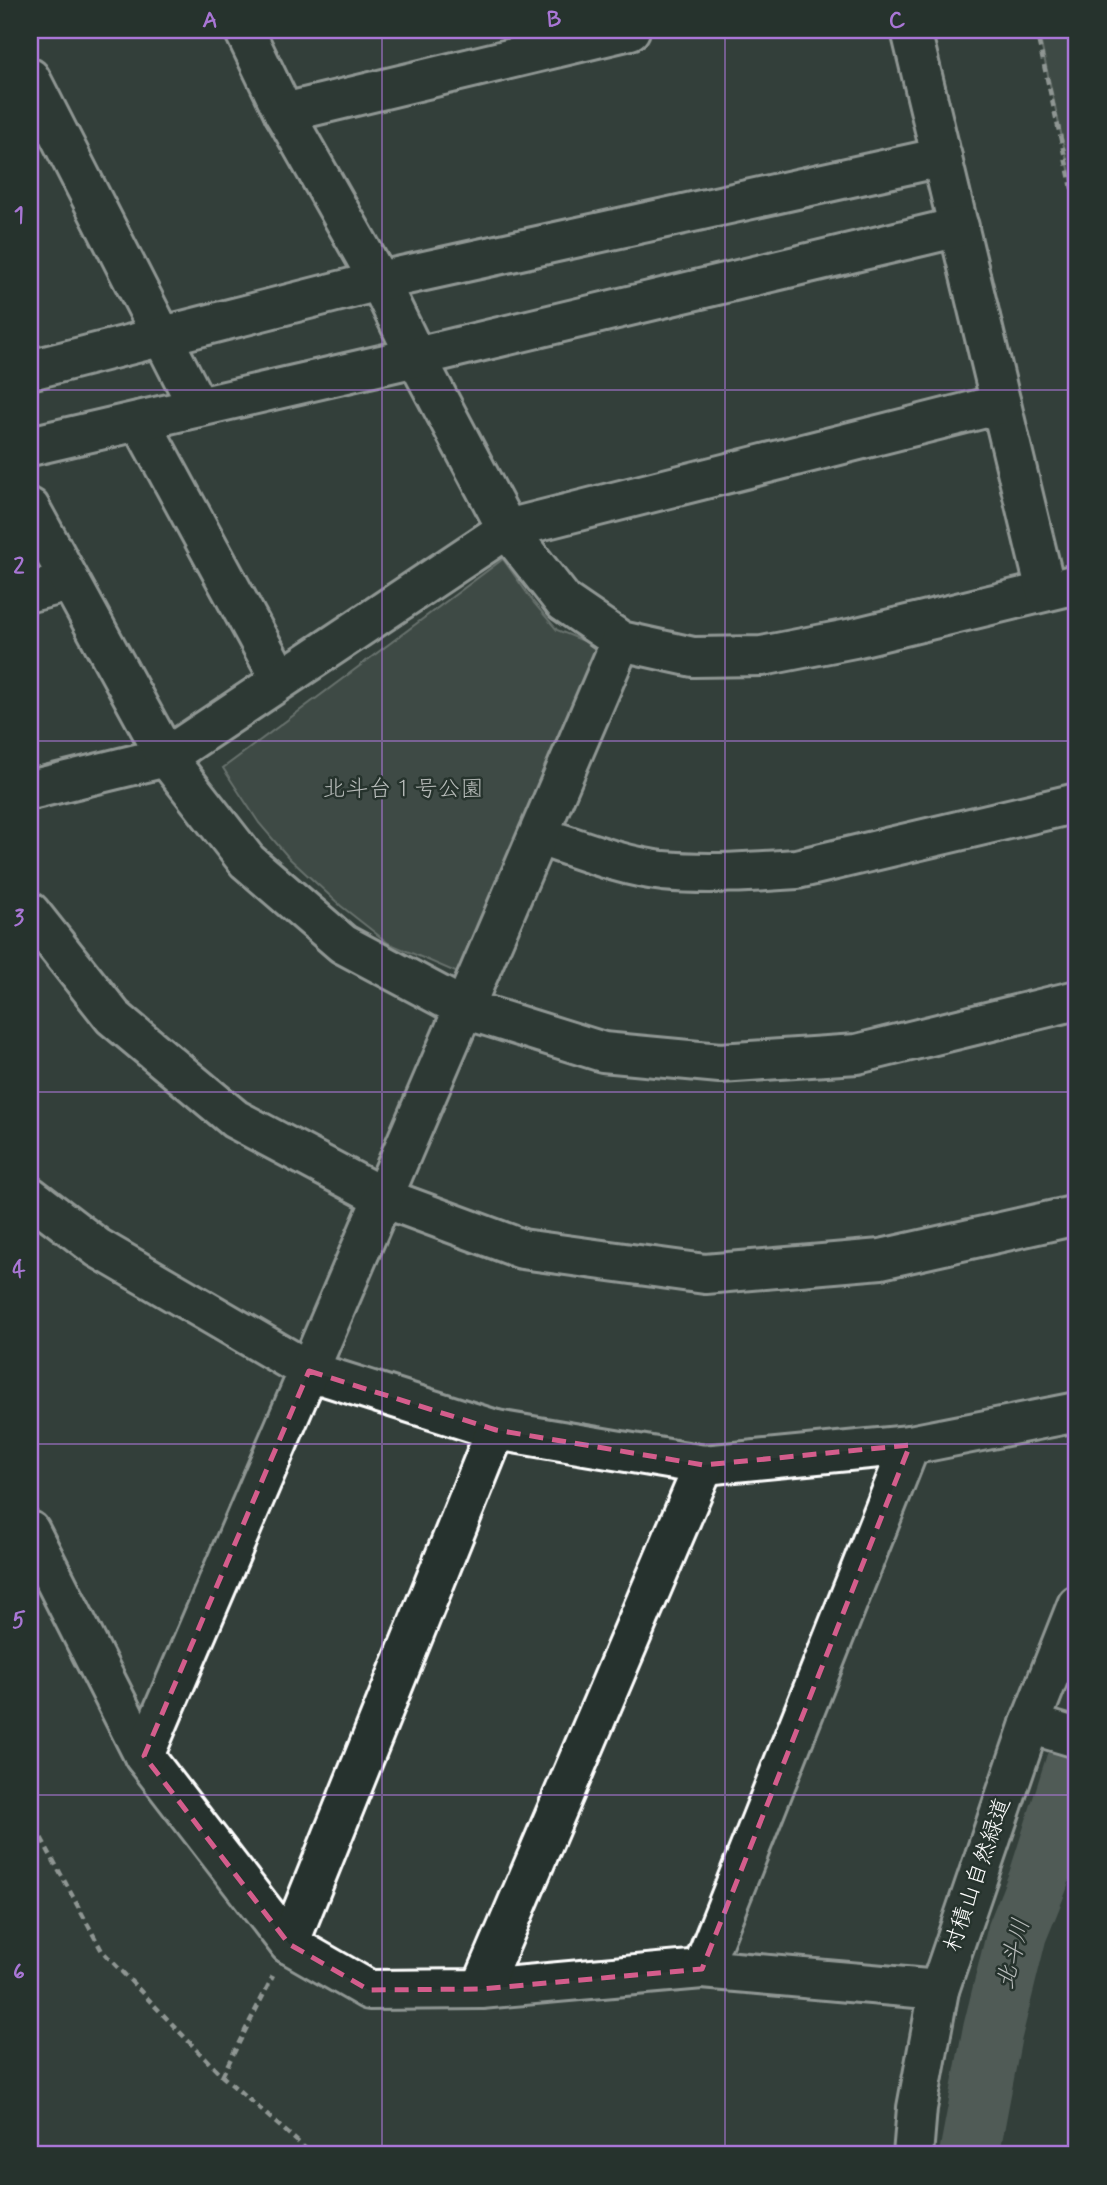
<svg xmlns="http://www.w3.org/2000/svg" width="1107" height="2185" font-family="Mynerve,'Klee One',sans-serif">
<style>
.green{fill:#4d5853;stroke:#a6aca9;stroke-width:2}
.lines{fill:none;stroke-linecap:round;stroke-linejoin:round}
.river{stroke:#737b78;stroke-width:60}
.minor-casing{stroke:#fff;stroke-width:44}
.tertiary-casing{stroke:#fff;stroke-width:44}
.path{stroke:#fff;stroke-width:4.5;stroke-dasharray:7 5;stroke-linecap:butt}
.minor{stroke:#26332d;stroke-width:38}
.tertiary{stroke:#26332d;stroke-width:38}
.marked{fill:none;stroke:#d45d8c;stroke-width:5;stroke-dasharray:14 9;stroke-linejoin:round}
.grid{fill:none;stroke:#a976d5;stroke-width:2;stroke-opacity:0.55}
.labels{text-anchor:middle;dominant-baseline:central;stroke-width:5;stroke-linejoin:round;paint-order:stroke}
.park-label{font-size:23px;fill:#b8bcba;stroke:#26332d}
.street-label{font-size:23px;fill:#fff;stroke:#26332d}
.water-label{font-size:24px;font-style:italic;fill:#b9bdbc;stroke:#26332d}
.neatline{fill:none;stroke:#a976d5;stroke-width:2.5}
.grid-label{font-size:23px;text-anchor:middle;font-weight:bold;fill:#a976d5}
</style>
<rect width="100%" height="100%" fill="#333f3a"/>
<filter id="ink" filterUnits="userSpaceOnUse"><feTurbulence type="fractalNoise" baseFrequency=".0143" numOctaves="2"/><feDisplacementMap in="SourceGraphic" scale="14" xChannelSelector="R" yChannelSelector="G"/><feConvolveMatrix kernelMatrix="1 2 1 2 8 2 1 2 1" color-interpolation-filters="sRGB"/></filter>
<g filter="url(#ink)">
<g class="green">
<polygon points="1038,30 1077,30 1077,205"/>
<polygon points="503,559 534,603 557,630 601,648 460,974 388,943 341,906 289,858 259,823 223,768"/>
</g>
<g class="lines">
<polyline class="river" points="969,2155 992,2034 1017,1933 1038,1881 1077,1759"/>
<defs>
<g id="minor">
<polyline points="244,30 284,113 379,281 416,357 507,529 564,602 621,641 693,657 762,656 854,638 1077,584"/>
<polyline points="911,30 1046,591"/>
<polyline points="30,78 198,407"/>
<polyline points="284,113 630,30"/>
<polyline points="30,370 379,281 942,157"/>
<polyline points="140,421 280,679"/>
<polyline points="30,446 416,357 959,227"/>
<polyline points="30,592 70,582"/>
<polyline points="30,790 166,757 507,529 1001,404"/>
<path d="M 539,836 C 579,849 621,866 663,871 C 707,875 753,872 797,869 L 1077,803"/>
<polyline points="30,912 113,1017 235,1119 384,1198 522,1249 705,1274 881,1259 1077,1215"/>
<polyline points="30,1196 98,1248 309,1371 496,1430 704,1465 910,1445 1077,1412"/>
<polyline points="30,1531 144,1756 289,1944 369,1990 481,1989 702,1969 939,1990"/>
<polyline points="1030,1724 1077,1738"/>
<polyline points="144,1756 621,641"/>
<polyline points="289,1944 496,1430"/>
<polyline points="702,1969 910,1445"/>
<polyline points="481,1989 704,1465"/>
</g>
<g id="tertiary">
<polyline points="30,508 166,757 247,861 343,944 465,1009 603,1052 720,1063 857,1054 1077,1000"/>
<polyline points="913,2155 917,2108 939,1990 1030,1724 1077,1605"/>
</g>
</defs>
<use href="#minor" class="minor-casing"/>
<use href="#tertiary" class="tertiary-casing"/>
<g class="path">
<polyline points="1036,30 1077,210"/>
<polyline points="30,1817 102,1951 222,2076 313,2155"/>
<polyline points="222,2076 273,1976"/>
</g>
<use href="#minor" class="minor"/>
<use href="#tertiary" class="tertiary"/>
</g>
</g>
<path d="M0 0H1107V2185H0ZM 309,1371 L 496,1430 L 704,1465 L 910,1445 L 702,1969 L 481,1989 L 369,1990 L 289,1944 L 144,1756 Z" fill="#333f3a" fill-opacity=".55" fill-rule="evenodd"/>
<path class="marked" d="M 309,1371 L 496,1430 L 704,1465 L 910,1445 L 702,1969 L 481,1989 L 369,1990 L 289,1944 L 144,1756 Z"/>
<path class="grid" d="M 382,30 L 382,2155M 725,30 L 725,2155M 30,390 L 1077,390M 30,741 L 1077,741M 30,1092 L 1077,1092M 30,1444 L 1077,1444M 30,1795 L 1077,1795"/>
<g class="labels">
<g class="park-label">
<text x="403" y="790">北斗台１号公園</text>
</g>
<g class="street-label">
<text transform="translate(978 1875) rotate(-71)">村積山自然緑道</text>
</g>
<g class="water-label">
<text transform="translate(1014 1954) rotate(-76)">北斗川</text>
</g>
</g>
<rect width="1107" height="2185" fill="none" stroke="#26332d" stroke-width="77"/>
<rect x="38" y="38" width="1030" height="2108" class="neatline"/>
<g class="grid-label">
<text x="210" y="27">A</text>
<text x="554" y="27">B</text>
<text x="897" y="27">C</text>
<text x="19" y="222">1</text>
<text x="19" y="573">2</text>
<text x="19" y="925">3</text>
<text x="19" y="1276">4</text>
<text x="19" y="1627">5</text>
<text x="19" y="1979">6</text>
</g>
</svg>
